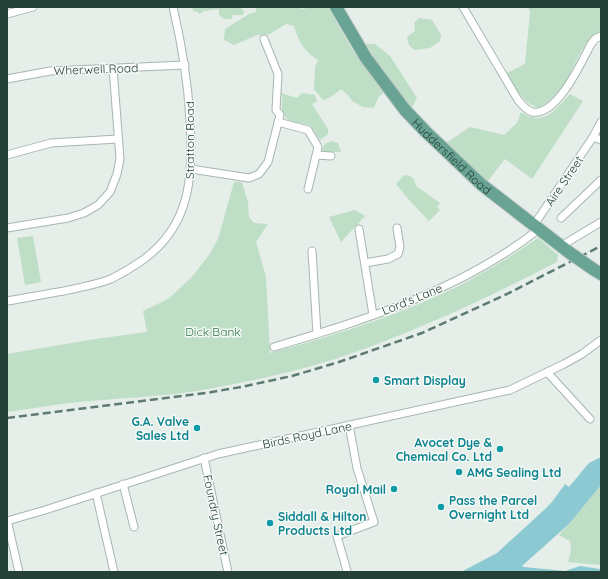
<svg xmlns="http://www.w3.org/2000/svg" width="608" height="579" font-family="Quicksand,sans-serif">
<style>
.green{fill:#bedec6}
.water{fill:#8dc9d2}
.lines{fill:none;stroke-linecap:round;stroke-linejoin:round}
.street-casing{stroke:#a7b6b0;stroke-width:9}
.primary-casing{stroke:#c2cac7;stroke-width:14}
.street{stroke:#fff;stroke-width:7}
.primary{stroke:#69a393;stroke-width:12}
.rail{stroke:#5e7b72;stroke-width:2.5;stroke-dasharray:8 4;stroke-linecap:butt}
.primary-bridge-casing{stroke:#c2cac7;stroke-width:14;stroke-linecap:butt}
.primary-bridge{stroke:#69a393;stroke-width:12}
.culture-dot{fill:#0f9aa8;stroke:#f5faf7;stroke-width:1.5}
.labels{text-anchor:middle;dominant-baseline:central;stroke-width:3;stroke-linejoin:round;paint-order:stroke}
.street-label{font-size:12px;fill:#244037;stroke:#f5faf7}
.park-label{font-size:12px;fill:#2e7748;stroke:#f5faf7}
.culture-label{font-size:12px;font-weight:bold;fill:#0d838f;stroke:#f5faf7;text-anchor:start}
</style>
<rect width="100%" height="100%" fill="#e5eee9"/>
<g class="green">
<polygon points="192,7 240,7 244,11 243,15 233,15 231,19 224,19 219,15 219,9 204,11 199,14 197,11 194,12"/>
<path d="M 256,7 L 299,7 L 302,9 L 313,7 L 328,7 L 352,49 L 383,93 L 378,98 L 374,108 L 363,107 L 352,101 L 349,96 L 341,89 L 331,97 L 323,100 L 314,89 L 315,67 L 318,60 C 303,50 299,42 294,26 L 286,24 L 270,34 L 257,35 L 234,45 L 224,40 L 225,29 L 249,14 L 256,12 Z"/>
<path d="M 528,7 L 601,7 L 601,31 C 583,38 574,69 564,85 C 558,94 548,102 539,108 C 522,103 515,87 507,73 L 525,64 L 530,12 Z"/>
<polygon points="419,18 432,20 441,35 440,41 430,48 414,50 409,45 407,37 415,31 414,23"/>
<polygon points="366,44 375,44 390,56 417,98 412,107 409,107 378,64"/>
<path d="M 281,93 L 297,98 L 302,93 L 315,95 L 317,101 L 312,104 L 328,129 L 328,134 L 320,140 L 310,125 C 296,122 282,123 282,106 C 282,101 283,97 281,93 Z"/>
<path d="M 570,94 L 583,101 L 532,179 L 505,159 L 487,182 L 443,145 L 470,127 L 504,135 L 517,123 L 521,112 C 544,127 554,111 570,94 Z"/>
<polygon points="331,141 338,143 341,152 325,152 322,150 325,144"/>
<polygon points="404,175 410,176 414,179 416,186 440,203 437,207 440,210 429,221 410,201 396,184"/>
<path d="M 234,182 L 242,182 L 248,202 L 249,217 L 254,223 L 268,224 L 256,242 L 266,277 L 270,353 C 336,335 410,312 470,280 C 493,268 516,253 538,238 L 558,255 L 557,262 C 488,298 417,331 344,356 C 297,372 246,382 197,391 C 158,397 118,398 79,402 C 55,404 31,409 7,412 L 7,354 L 95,339 L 147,332 L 143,311 L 168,299 L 191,278 L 209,255 L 218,239 Z"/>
<polygon points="355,210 365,216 341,242 329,217"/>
<polygon points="33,236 41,282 25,285 17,238"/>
<polygon points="601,485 601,565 568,562 571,551 570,541 559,535 569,524"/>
</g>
<polygon class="water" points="601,457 601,485 569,524 522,566 524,567 565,571 580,566 600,569 601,572 461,572 497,553 544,510 552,502 565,484 569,487 589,463"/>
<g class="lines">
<defs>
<g id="street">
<path d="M 463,7 L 518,100 C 522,105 526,110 532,112 C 557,117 582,61 591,44 L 595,39 L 601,36"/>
<polyline points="7,14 33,7"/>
<polyline points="7,79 50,71 185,65"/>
<polyline points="278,122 308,130 318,147 308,189"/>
<polyline points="593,137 601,140"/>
<polyline points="7,155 51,143 118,139"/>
<polyline points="317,155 331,156"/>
<polyline points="191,169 249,178 259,174 268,162 280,115 276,110 278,74 264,39"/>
<polyline points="561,218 601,180"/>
<polyline points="534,225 593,137 601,122"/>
<polyline points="7,228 68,218 84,213 98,205 110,192 117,174 120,159 113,68"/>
<polyline points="359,229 373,315"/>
<polyline points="561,246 601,222"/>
<polyline points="312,251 317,334"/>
<polyline points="365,263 388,259 398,254 400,247 397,228"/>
<path d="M 7,301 C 26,298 45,294 64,291 C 80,287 96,285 111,279 C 121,274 131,268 140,262 C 191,227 193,178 190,121 C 188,82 182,45 173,7"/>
<path d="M 274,347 C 367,319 462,290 539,229"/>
<polyline points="547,372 590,419"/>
<polyline points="204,458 228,572"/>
<polyline points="123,484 134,527"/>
<polyline points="96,493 114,572"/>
<polyline points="7,520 19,572"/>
<polyline points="7,521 42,511 218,454 510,390 564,364 582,354 601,340"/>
<polyline points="347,571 337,536 374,522 357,468 349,425"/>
</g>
<g id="primary">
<path id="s1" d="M 336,7 L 366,58 L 405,110 L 426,132 L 482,185 L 570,253"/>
<polyline points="593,269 601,274"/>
</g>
</defs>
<use href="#street" class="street-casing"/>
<use href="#primary" class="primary-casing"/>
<use href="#street" class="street"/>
<use href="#primary" class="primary"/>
<polyline class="rail" points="7,418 206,393 241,387 292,376 339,362 422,333 507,294 601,246"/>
<defs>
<polyline id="primary-bridge" points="570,253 593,269"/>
</defs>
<use href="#primary-bridge" class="primary-bridge-casing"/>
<use href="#primary-bridge" class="primary-bridge"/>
</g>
<g class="culture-dot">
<circle cx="376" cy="380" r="4"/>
<circle cx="197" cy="428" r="4"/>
<circle cx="500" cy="449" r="4"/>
<circle cx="459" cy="472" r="4"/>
<circle cx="394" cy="489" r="4"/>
<circle cx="441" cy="507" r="4"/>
<circle cx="270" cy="523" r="4"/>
</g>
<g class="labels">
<g class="street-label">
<text transform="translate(96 69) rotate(-2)">Wherwell Road</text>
<text transform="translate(189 140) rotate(-90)">Stratton Road</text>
<text stroke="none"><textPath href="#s1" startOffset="190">Huddersfield Road</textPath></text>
<text transform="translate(564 181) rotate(-56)">Aire Street</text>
<text transform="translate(412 299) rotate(-22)">Lord's Lane</text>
<text transform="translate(307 435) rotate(-12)">Birds Royd Lane</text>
<text transform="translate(216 515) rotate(78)">Foundry Street</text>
</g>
<g class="park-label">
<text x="213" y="331">Dick Bank</text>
</g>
<g class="culture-label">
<text x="384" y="380">Smart Display</text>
<text x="189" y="421" text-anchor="end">G.A. Valve<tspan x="189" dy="14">Sales Ltd</tspan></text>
<text x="492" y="442" text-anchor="end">Avocet Dye &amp;<tspan x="492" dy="14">Chemical Co. Ltd</tspan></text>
<text x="467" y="472">AMG Sealing Ltd</text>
<text x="386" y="489" text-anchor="end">Royal Mail</text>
<text x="449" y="500">Pass the Parcel<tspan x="449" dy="14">Overnight Ltd</tspan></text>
<text x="278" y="516">Siddall &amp; Hilton<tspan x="278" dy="14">Products Ltd</tspan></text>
</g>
</g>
<rect width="608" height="579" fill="none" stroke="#244037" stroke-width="16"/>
</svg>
